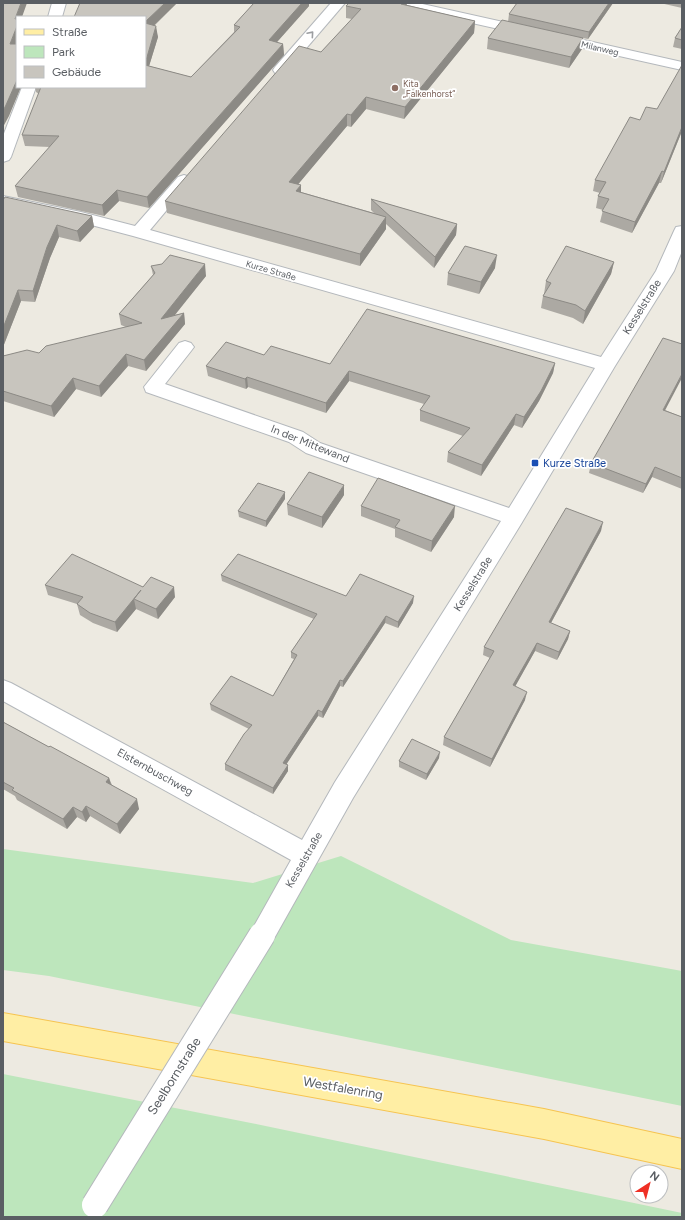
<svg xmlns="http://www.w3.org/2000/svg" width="685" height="1220" font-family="Figtree,sans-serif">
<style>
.green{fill:#bde6bc}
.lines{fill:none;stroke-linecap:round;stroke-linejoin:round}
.minor-casing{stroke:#b4b8bc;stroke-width:2}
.major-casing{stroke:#f6c451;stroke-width:2}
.minor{fill:#fff;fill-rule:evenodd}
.major{fill:#ffeea4;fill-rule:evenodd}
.minor-bridge-casing{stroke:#b4b8bc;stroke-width:28;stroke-linecap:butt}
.minor-bridge{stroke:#fff;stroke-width:26}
.wall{fill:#aca9a3}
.shaded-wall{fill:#8c8a85}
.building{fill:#c8c5be;stroke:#8c8a85}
.oneway{stroke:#9c9ea1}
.education-dot{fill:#8d6e63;stroke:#fff;stroke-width:1.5}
.transit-dot{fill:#1a4fb4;stroke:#fff;stroke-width:1.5}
.labels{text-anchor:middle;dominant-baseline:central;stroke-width:3.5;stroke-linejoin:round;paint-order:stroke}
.far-street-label{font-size:9px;fill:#5a5e63;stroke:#fff}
.far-education-label{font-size:9px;fill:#785e54;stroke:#fff;text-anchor:start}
.street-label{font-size:11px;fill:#5a5e63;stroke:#fff}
.transit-label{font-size:11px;fill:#164399;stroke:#fff;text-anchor:start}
.near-street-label{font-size:13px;fill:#5a5e63;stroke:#fff}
</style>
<rect width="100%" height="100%" fill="#edeae1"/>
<g class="green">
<polygon points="3,849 253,883 341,856 511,940 682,971 682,1106 49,976 3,970"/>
<polygon points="3,1074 256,1124 682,1213 682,1217 3,1217"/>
</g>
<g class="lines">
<defs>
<g id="minor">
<polygon points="52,3 66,3 62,17 48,17"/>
<polygon points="331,3 345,3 285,73 280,74 275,73 273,70 275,67"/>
<polygon points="393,3 418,3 682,62 682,70 400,7 395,6"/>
<polygon points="22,87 36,87 11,157 9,160 3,162 3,136"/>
<polygon points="184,175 190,177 192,180 150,230 601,357 656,271 674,231 676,227 682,226 682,251 674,271 615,366 521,524 353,798 271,944 262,948 253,944 249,935 291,860 3,701 3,680 11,683 302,840 335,782 501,521 306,453 289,442 146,392 144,387 179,343 185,341 191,343 194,347 191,351 165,384 303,432 320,443 509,508 595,368 133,236 80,222 3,206 3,196 81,212 135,226 178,177"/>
</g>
<polygon id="major" points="3,1013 544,1109 682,1139 682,1169 544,1139 3,1041"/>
</defs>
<use href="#minor" class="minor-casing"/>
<use href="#major" class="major-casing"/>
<use href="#minor" class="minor"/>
<use href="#major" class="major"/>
<defs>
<polyline id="minor-bridge" points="95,1205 262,935"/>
</defs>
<use href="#minor-bridge" class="minor-bridge-casing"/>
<use href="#minor-bridge" class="minor-bridge"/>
</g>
<g class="wall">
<polygon points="80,3 177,3 154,26 158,37 149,66 191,77 234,32 234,25 254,3 309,3 309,6 277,42 283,44 284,55 149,208 119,201 104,216 18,197 15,186 50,147 25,146 22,135 39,94 36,92 35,87 145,87"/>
<polygon points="613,3 588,39 583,38 582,49 569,68 487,49 488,38 508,22 509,14"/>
<polygon points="660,3 682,3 682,8"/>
<polygon points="407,5 475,21 474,33 404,119 366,109 351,127 347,126 298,184 301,192 374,213 371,210 371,199 457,224 456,235 434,268 386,224 386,229 360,266 167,213 165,201 321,52 352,19 346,18 346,6"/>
<polygon points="682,27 682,49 673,47 675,38"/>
<polygon points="682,131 661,183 659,183 632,233 600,222 603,210 596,208 598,196 600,193 593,191 595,180"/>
<polygon points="3,200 92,216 94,227 80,242 59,237 50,258 35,302 21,301 3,347"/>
<polygon points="614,262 611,274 583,324 573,318 541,308 543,296 544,294 546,281"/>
<polygon points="151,266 206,276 174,315 184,313 185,324 146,371 128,366 101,397 76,389 54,417 3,401 3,356 39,353 126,327 121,325 119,314 153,275"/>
<polygon points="495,268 479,294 447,285 448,273"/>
<polygon points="264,355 330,364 555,363 553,373 539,401 522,428 514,425 481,476 447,462 448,452 463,436 420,421 420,410 424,404 349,381 326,413 248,387 246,389 208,376 206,366"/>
<polygon points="665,410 682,417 682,489 652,477 643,493 589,473 591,463"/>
<polygon points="344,495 322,528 288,515 287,504"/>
<polygon points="285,499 266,527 239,517 238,511"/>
<polygon points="361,506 454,517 431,552 395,537 395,529 361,516"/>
<polygon points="601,531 551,623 570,631 568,639 557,660 535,651 515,686 525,700 490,767 443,745 444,737 490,658 483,655 484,647"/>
<polygon points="221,575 346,596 413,603 398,628 385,623 343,687 340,686 323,718 318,716 286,764 288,771 273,794 225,770 225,764 249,729 211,710 210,704 273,696 294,659 291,658 291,652 314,619 222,581"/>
<polygon points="45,585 175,597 158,619 136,609 117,632 93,623 80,615 77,604 48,595"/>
<polygon points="3,722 49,747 109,778 112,785 139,809 120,834 90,816 86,822 77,817 67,829 17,800 15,796 3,789"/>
<polygon points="439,758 426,780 399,767 399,761"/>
</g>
<g class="shaded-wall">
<polygon points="21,3 27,3 22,17 17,17 17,26 15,19"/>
<polygon points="165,3 177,3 145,34 145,22"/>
<polygon points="302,3 309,3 309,6 269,51 269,40"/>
<polygon points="403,3 407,3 406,10 401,4"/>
<polygon points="609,3 613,3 588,39 589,32"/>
<polygon points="475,21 474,33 404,119 405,107"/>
<polygon points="17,26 17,43 13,55 10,44"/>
<polygon points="156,26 158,37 146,76 145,64"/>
<polygon points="583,38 582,49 569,68 571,57"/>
<polygon points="283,44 284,55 149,208 147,197"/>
<polygon points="17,80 17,87 21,87 9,116 3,127 3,111"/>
<polygon points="366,97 366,109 351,127 351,115"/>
<polygon points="347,114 347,126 290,194 289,182"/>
<polygon points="682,127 682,131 661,183 664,172"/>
<polygon points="662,171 659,183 632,233 635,222"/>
<polygon points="301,185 301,198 296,191"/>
<polygon points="117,190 119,201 104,216 102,205"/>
<polygon points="92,216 94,227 80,242 77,231"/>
<polygon points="386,217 386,229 360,266 360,254"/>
<polygon points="457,224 456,235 434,268 435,257"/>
<polygon points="57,225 59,237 50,258 35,302 33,291 47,247"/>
<polygon points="497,255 495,268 479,294 481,282"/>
<polygon points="614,262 611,274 583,324 585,311"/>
<polygon points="205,264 206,276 163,330 161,319"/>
<polygon points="18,290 21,301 3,347 3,328"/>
<polygon points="184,313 185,324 146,371 144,360"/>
<polygon points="126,354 128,366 101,397 99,386"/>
<polygon points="555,363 553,373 539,401 522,428 524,417"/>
<polygon points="349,371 349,381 326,413 326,403"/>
<polygon points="682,374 682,378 660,420 663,410"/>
<polygon points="247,377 248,387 246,389 245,379"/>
<polygon points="73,378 76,389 54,417 51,406"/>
<polygon points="516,414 514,425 481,476 482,465"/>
<polygon points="655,467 652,477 643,493 646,484"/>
<polygon points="344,485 344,495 322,528 322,517"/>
<polygon points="285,492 285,499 266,527 266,521"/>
<polygon points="455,506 454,517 431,552 432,541"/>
<polygon points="603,522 601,531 547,630 549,622"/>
<polygon points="174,587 175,597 158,619 156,609"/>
<polygon points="141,590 134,599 136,609 117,632 115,622"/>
<polygon points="414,596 413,603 398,628 398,622"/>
<polygon points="386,616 385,623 343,687 343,681"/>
<polygon points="570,631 568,639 557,660 559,652"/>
<polygon points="537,643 535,651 511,694 513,685"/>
<polygon points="340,680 340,686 323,718 322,712"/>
<polygon points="527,692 525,700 490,767 492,759"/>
<polygon points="318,710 318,716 284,768 283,763"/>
<polygon points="440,752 439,758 426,780 427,774"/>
<polygon points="288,765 288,771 273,794 273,788"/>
<polygon points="109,778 112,788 106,782"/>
<polygon points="137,799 139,809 120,834 117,824"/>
<polygon points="86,806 90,816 86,822 82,812"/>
<polygon points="73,807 77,817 67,829 63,819"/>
</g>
<g class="building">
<polygon points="3,3 21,3 15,19 17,19 17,26 10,44 17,44 17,80 6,105 3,111"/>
<polygon points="80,3 165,3 145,22 145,17 74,17"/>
<polygon points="254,3 302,3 269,40 283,44 147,197 117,190 102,205 15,186 59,136 22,135 41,87 145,87 145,65 191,77 240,27 234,25"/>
<polygon points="349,3 403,3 401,4 475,21 405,107 366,97 351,115 347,114 289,182 301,185 296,191 386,217 360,254 165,201 299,46 321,52 361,9 346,6"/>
<polygon points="517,3 609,3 589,32 509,14"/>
<polygon points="502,20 583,38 571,57 488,38"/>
<polygon points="145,23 156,26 145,64"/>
<polygon points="682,27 682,40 675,38"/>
<polygon points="682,65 682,127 664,172 662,171 635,222 602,211 609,199 598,196 606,182 595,180 630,117 640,120 646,107 657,109"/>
<polygon points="5,197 92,216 77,231 57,225 47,247 33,291 18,290 3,328 3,200"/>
<polygon points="371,199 457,224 435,257"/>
<polygon points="465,246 497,255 481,282 448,273"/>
<polygon points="566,246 614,262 585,311 576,305 543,296 551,283 546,281"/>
<polygon points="170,255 205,264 161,319 184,313 144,360 126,354 99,386 73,378 51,406 3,391 3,356 27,350 39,353 46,346 142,323 119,314 155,273 151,266 162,264"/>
<polygon points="367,309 555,363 541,391 524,417 516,414 482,465 448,452 470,428 420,410 430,396 349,371 326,403 247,377 245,379 206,366 226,342 264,355 271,346 330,364"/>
<polygon points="663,338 682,344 682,374 663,410 682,417 682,478 655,467 646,484 591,463"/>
<polygon points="309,472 344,485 322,517 287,504"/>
<polygon points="378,478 455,506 432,541 395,527 400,520 361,506"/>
<polygon points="258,483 285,492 266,521 238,511"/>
<polygon points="566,508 603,522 549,622 570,631 559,652 537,643 513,685 527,692 492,759 444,737 494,651 484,647"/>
<polygon points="72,554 143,587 151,577 174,587 156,609 134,599 141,590 115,622 90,613 77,604 83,597 45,585"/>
<polygon points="238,554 346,596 360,574 414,596 398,622 386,616 343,681 340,680 322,712 318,710 283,763 288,765 273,788 225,764 244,734 252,725 210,704 231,676 273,696 297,655 291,652 317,614 221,575"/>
<polygon points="3,722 49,747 50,746 109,778 106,782 137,799 117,824 86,806 82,812 73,807 63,819 12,790 14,788 3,782"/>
<polygon points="412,739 440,752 427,774 399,761"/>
</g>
<defs><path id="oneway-chevron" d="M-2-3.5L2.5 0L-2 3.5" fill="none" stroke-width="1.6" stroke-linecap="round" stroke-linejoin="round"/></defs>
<use class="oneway" href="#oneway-chevron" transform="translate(311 34) rotate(-49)"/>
<circle class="education-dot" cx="395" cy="88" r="4"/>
<rect class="transit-dot" x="531" y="459" width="8" height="8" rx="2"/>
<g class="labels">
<g class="far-street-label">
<text transform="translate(600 48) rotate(13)">Milanweg</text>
<text transform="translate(271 270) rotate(16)">Kurze Straße</text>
</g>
<g class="far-education-label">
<text x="403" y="83">Kita<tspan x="403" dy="10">„Falkenhorst“</tspan></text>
</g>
<g class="street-label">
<text transform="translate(642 307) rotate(-58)">Kesselstraße</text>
<text transform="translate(310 444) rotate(22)">In der Mittewand</text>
<text transform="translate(473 584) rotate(-58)">Kesselstraße</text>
<text transform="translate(155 772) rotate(29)">Elsternbuschweg</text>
<text transform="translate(304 860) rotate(-60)">Kesselstraße</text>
</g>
<g class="transit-label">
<text x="543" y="463">Kurze Straße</text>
</g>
<g class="near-street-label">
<text transform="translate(174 1076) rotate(-58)">Seelbornstraße</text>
<text transform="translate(343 1088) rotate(10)">Westfalenring</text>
</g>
</g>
<rect width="685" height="1220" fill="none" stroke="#5a5e63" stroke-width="8"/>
<rect x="16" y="16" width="130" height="72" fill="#ffffff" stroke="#bdbfc1"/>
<rect x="24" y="29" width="20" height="6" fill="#ffeea4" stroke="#bdbfc1"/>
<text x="52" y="36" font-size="12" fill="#5a5e63">Straße</text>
<rect x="24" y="46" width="20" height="12" fill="#bde6bc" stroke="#bdbfc1"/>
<text x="52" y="56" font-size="12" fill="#5a5e63">Park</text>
<rect x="24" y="66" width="20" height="12" fill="#c8c5be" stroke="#bdbfc1"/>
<text x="52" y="76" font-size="12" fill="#5a5e63">Gebäude</text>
<g transform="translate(649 1184) rotate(36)"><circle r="19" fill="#ffffff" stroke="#bdbfc1"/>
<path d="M0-3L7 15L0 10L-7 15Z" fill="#ef3025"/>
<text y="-6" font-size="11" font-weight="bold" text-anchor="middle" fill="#5a5e63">N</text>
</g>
</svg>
